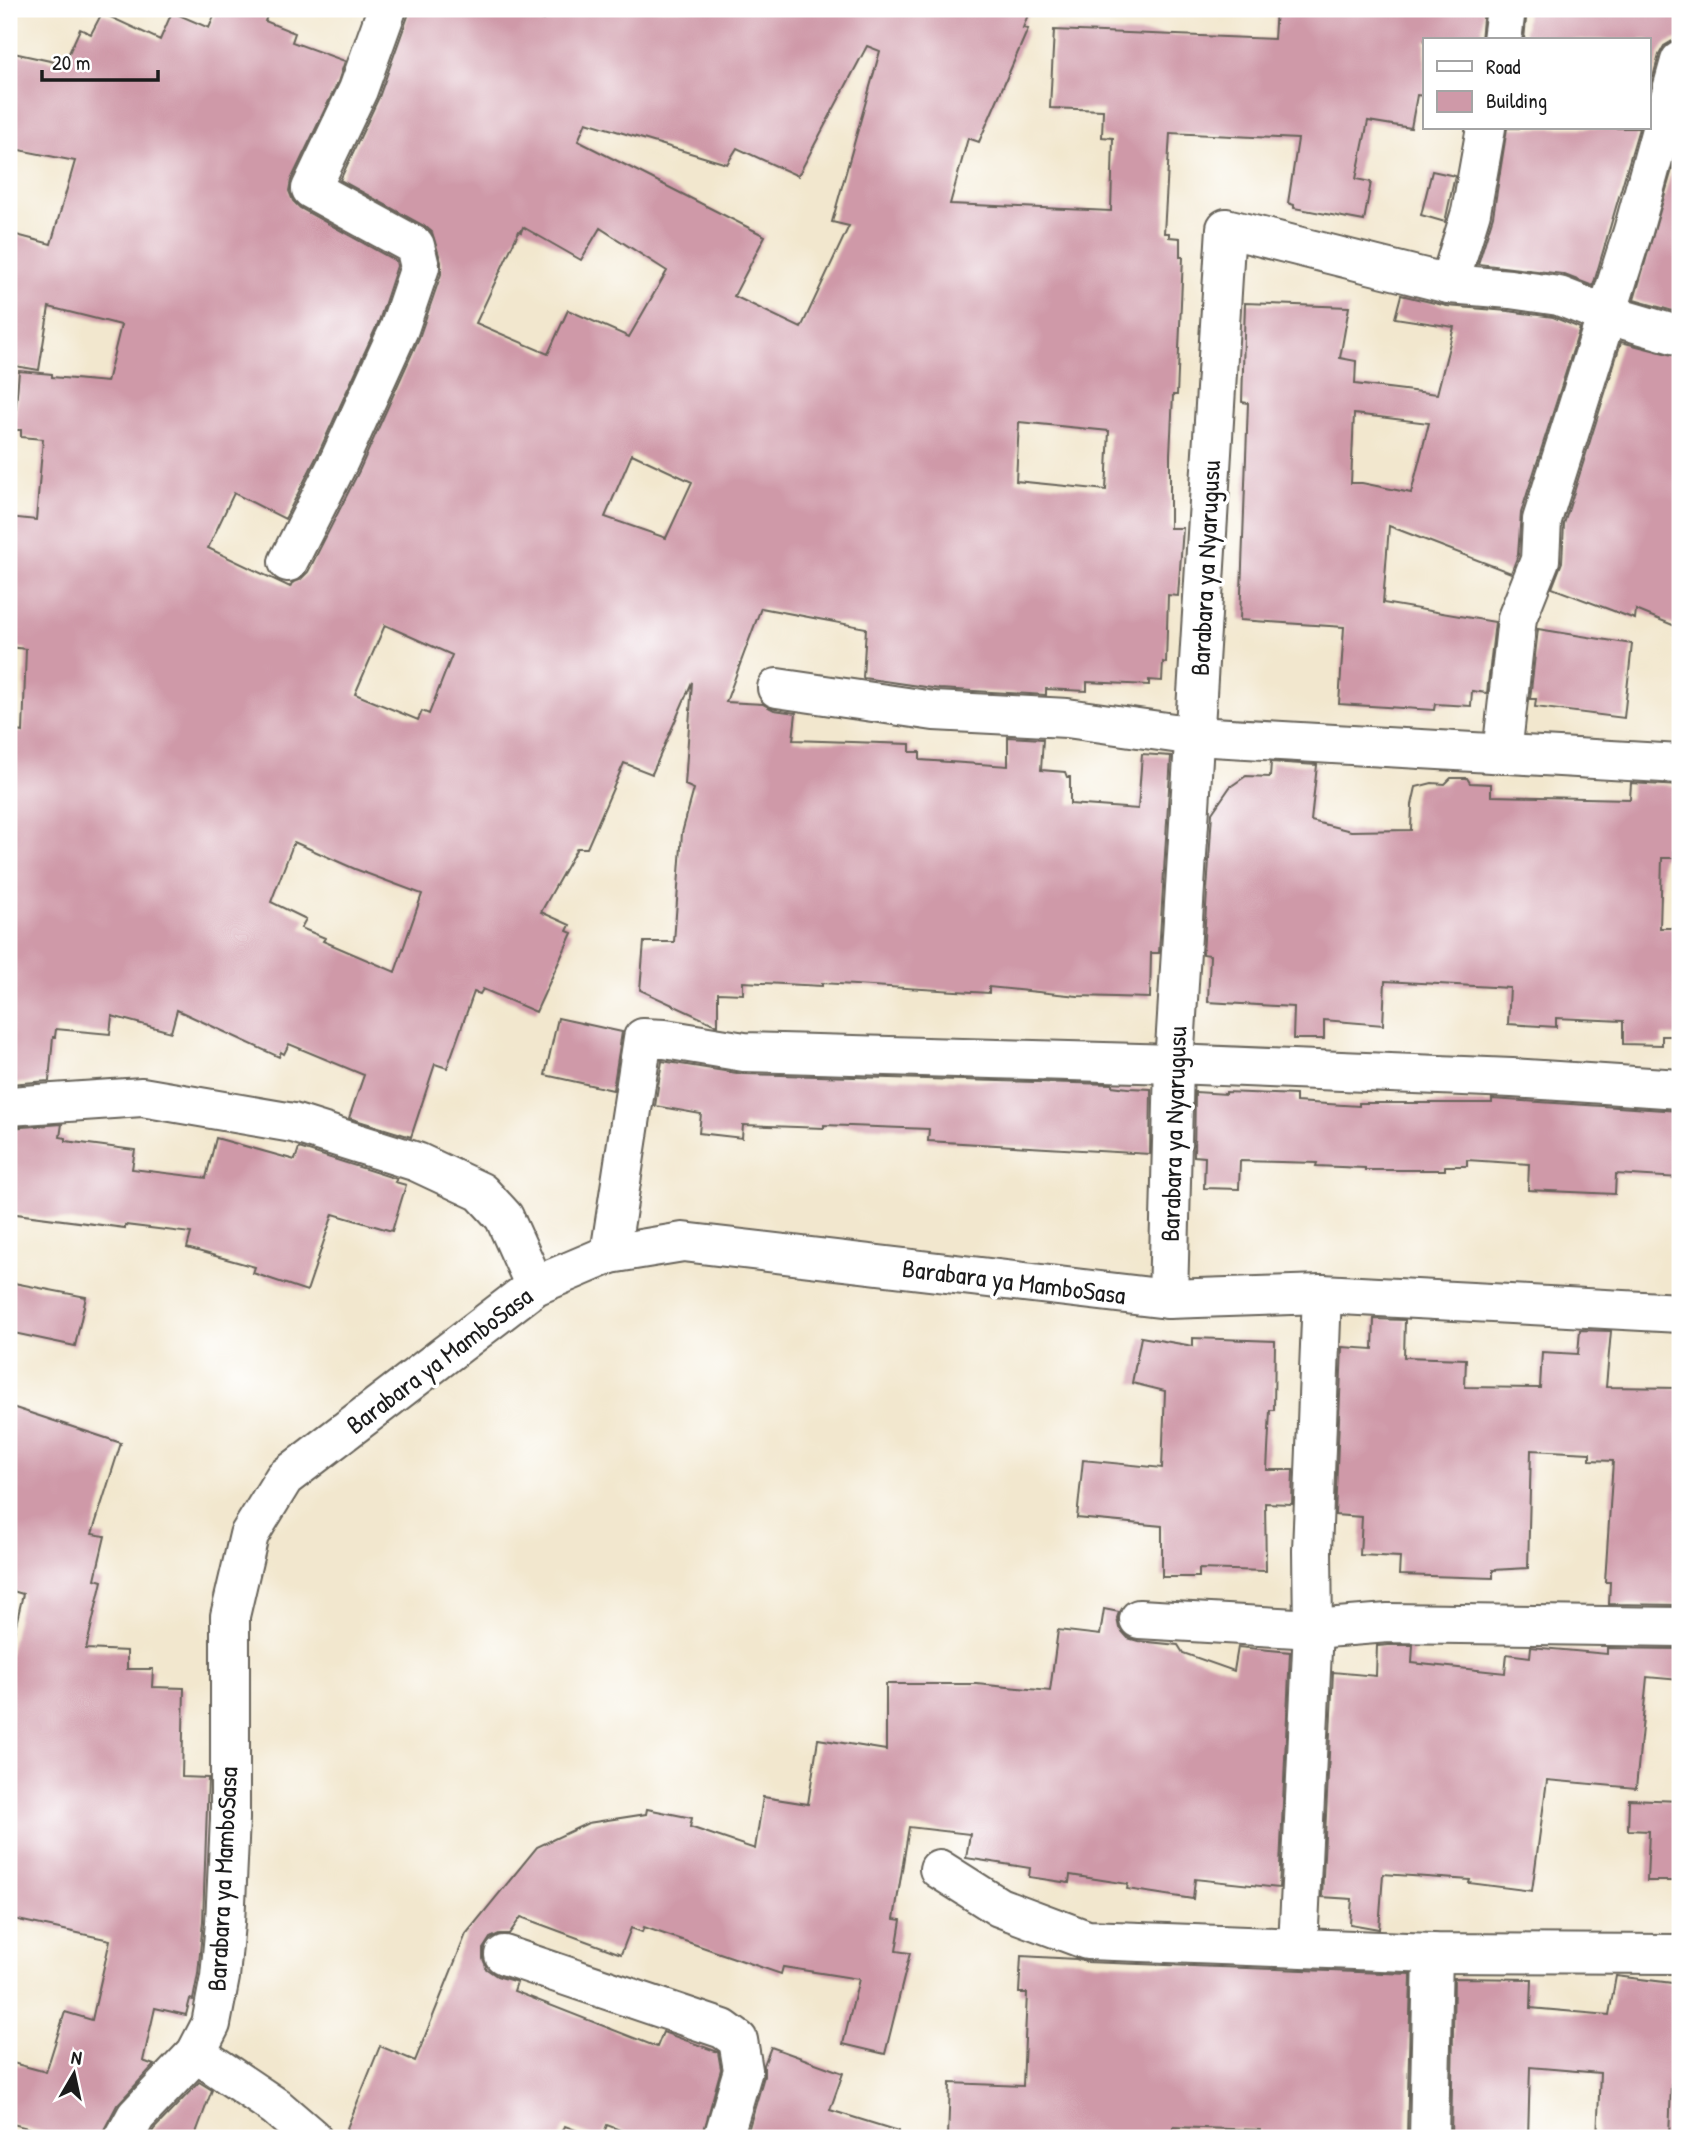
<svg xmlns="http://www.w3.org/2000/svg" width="1689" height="2147" font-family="'Patrick Hand',sans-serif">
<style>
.building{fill:#cf99a8;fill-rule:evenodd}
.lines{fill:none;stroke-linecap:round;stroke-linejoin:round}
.minor-casing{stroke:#67635a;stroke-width:42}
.minor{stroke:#fff;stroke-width:38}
.labels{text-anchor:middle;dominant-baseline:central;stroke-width:7;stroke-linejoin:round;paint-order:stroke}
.street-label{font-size:26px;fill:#1c1c1c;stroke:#fff}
</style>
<rect width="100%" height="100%" fill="#fff"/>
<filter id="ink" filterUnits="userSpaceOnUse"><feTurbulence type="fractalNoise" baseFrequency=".0143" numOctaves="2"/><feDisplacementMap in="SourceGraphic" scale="14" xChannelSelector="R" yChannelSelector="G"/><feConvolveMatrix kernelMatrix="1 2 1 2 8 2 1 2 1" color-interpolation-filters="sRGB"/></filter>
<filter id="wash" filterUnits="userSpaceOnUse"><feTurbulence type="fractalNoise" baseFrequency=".00686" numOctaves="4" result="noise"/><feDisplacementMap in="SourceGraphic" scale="28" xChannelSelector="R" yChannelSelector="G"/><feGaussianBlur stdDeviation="1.57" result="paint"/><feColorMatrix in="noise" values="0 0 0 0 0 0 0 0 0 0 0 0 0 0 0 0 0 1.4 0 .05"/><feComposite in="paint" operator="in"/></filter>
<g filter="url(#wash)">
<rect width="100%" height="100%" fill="#f2e7ce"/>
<g id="blocks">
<g class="building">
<path d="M 217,9 L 270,9 L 265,21 L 295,33 L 292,42 L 345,61 L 338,82 L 291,180 L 289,191 L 293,201 L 300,208 L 396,261 L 397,266 L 379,321 L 319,452 L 285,519 L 234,493 L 208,548 L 290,587 L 292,583 L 300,580 L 308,572 L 359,471 L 419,338 L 441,274 L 441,262 L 432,232 L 426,227 L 340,180 L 379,97 L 408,16 L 408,9 L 515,9 L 543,20 L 548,9 L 1030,9 L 1023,28 L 1028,29 L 979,142 L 968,138 L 950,204 L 1111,211 L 1113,138 L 1102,137 L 1103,110 L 1050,108 L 1054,30 L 1274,39 L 1276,9 L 1484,9 L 1481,40 L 1425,40 L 1425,96 L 1417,95 L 1411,128 L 1368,121 L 1356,179 L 1371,182 L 1364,221 L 1294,208 L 1294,205 L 1288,203 L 1298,139 L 1170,133 L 1164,233 L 1169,233 L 1169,237 L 1180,238 L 1180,257 L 1183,257 L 1177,395 L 1173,395 L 1170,454 L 1170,528 L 1183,528 L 1178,596 L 1168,595 L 1166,663 L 1163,662 L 1162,681 L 1149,680 L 1149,685 L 1087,682 L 1087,691 L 1046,689 L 1046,695 L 939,689 L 863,678 L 866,628 L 761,608 L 726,702 L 763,704 L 774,710 L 796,713 L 793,740 L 910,744 L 910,752 L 920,752 L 920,760 L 1008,766 L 1008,737 L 1043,739 L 1041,770 L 1065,772 L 1067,777 L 1070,777 L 1070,804 L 1138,809 L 1142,754 L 1171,756 L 1159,953 L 1151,953 L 1150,998 L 1078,996 L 989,987 L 989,993 L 822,983 L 822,986 L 743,982 L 743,994 L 718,993 L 718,1026 L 640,990 L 644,942 L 674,942 L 682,833 L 694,789 L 685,785 L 692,682 L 652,774 L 624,763 L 587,848 L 577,848 L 541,912 L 570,925 L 567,931 L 572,933 L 536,1012 L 483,989 L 480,994 L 474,992 L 447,1068 L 435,1064 L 411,1137 L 349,1118 L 364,1075 L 289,1044 L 284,1054 L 281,1052 L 279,1057 L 177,1010 L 171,1032 L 112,1016 L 110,1034 L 56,1029 L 55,1037 L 53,1037 L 49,1081 L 9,1084 L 9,993 L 13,960 L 9,959 L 9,730 L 23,732 L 26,649 L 9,647 L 9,517 L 36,520 L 43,439 L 21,437 L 21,430 L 14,430 L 19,371 L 52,374 L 52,377 L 107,382 L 121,325 L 49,307 L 39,370 L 9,365 L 9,233 L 51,244 L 75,161 L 9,148 L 9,52 L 64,64 L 80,29 L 91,34 L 102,13 L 160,40 L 172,12 L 209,28 ZM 867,46 L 880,51 L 832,222 L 849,226 L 801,328 L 734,296 L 765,236 L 578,141 L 586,122 L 727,164 L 737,148 L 798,176 ZM 523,227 L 581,260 L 600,228 L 667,271 L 629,337 L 568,310 L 548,354 L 476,323 L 519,231 L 521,232 ZM 1019,422 L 1109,431 L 1106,490 L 1016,481 ZM 632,454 L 692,482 L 666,538 L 605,517 ZM 385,625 L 452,655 L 429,714 L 422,711 L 418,720 L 355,694 ZM 294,842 L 355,869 L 422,894 L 395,972 L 323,941 L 325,938 L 301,928 L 306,919 L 271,902 Z"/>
<polygon points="1527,9 1680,9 1680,40 1674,40 1664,46 1659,55 1649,92 1649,40 1524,40"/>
<polygon points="1507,128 1639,128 1593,286 1562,274 1478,264 1493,216"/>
<polygon points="1680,142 1680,313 1634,300"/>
<polygon points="1432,171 1455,176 1445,222 1421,215"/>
<path d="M 1401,295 L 1447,306 L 1508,311 L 1553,317 L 1580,328 L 1521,513 L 1518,555 L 1511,573 L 1389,526 L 1383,603 L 1495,622 L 1487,693 L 1472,691 L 1471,706 L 1435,704 L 1434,710 L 1339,704 L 1344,627 L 1240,620 L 1248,403 L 1242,402 L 1245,303 L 1349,307 L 1340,358 L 1356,361 L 1355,384 L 1437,394 L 1454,327 L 1395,318 ZM 1354,414 L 1429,423 L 1411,493 L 1362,483 L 1351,483 Z"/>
<polygon points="1621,342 1680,357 1680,628 1636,610 1635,619 1552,588 1562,562 1564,524"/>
<polygon points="1538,629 1632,644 1624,718 1535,707 1536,699 1530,699"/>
<polygon points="1271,762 1317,765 1311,821 1351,831 1411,830 1412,805 1416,787 1432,783 1445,784 1451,778 1467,778 1470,783 1491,784 1491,796 1630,799 1631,783 1680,786 1680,826 1675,826 1674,858 1662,858 1660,928 1680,928 1680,1036 1662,1036 1662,1045 1623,1044 1623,1021 1556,1018 1556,1027 1508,1024 1510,988 1385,981 1383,1025 1324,1020 1324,1039 1293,1039 1294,1007 1208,1002 1210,955 1203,954 1212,813 1230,787 1246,776 1270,777"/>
<polygon points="558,1018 622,1032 613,1090 545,1075"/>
<polygon points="662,1061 743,1074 1112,1084 1112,1086 1128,1088 1151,1089 1150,1154 928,1141 929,1129 824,1125 824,1128 743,1125 742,1138 699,1133 701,1114 655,1106"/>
<polygon points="1195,1092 1226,1094 1226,1092 1296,1095 1296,1102 1359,1106 1359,1103 1492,1103 1492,1099 1680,1111 1680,1178 1616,1174 1615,1194 1528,1190 1529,1164 1467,1160 1467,1166 1445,1166 1445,1170 1365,1170 1365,1168 1316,1166 1317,1163 1240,1161 1239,1189 1204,1188 1205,1157 1194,1156"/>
<polygon points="62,1124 60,1137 66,1138 66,1141 135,1150 132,1169 206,1178 216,1138 295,1160 299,1148 397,1179 395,1182 406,1185 392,1231 333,1214 307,1291 253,1273 255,1267 187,1248 191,1233 125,1225 125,1228 9,1213 9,1128"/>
<polygon points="9,1282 86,1297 75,1346 9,1332"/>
<polygon points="1374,1319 1405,1320 1404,1357 1466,1359 1465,1387 1540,1388 1542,1352 1578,1354 1580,1330 1611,1331 1606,1387 1680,1388 1680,1605 1609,1604 1610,1582 1605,1582 1613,1461 1590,1460 1590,1453 1531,1450 1528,1568 1493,1570 1493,1578 1399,1575 1400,1557 1360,1555 1362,1517 1335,1515 1342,1347 1373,1349"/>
<polygon points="1141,1337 1193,1346 1193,1338 1275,1341 1274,1410 1270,1410 1267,1470 1293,1470 1292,1504 1265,1503 1266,1571 1199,1569 1199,1577 1162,1577 1162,1526 1077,1518 1083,1460 1162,1468 1165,1391 1132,1383"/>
<polygon points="9,1406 121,1443 92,1534 105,1536 95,1579 102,1581 86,1649 127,1651 127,1669 153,1669 152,1687 184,1688 182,1777 208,1778 203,1921 198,1974 193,2000 190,1999 186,2015 155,2008 143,2061 154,2065 117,2105 105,2128 102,2138 40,2138 42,2132 9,2123 9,2062 46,2072 65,2012 92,2020 110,1940 9,1918 9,1655 23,1594 9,1590"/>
<polygon points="1104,1609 1119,1612 1117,1618 1119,1628 1128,1638 1138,1641 1178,1645 1183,1653 1234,1671 1238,1647 1290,1652 1279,1888 1195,1879 1193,1899 1127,1889 1128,1884 1070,1875 1069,1883 1029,1877 1030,1868 966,1858 970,1834 909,1827 894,1919 901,1920 896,1951 910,1953 885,2054 843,2044 859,1979 783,1967 781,1974 644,1927 642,1932 631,1928 621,1954 521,1917 509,1934 499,1934 490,1938 483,1949 483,1959 486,1966 485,1968 497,1976 517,1982 514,1991 657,2047 663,2032 718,2052 721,2069 702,2138 641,2138 607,2125 602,2138 597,2138 565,2126 560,2138 343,2138 380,2046 415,2061 466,1934 537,1847 588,1823 646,1814 647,1809 692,1818 690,1827 755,1849 763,1797 808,1804 818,1739 886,1750 886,1684 976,1684 1050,1691 1058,1630 1100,1635"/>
<polygon points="1389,1645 1413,1645 1412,1663 1505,1673 1507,1654 1530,1657 1531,1647 1607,1654 1607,1648 1680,1649 1680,1680 1647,1677 1636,1788 1547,1780 1532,1891 1469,1883 1470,1880 1383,1874 1379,1929 1350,1924 1352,1899 1322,1897 1333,1672 1376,1676 1377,1646"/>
<polygon points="1629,1799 1680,1801 1680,1881 1647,1881 1649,1831 1628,1830"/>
<polygon points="1021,1956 1076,1959 1086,1962 1411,1974 1407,2138 1260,2138 1260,2130 1173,2127 1173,2138 948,2138 950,2083 1023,2086 1027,1993 1019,1993"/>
<polygon points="1616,1976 1680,1984 1680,2086 1671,2085 1669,2138 1597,2138 1600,2073 1530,2067 1528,2138 1451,2138 1454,1978 1532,1979 1531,2008 1609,2015"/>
<polygon points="771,2047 843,2073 830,2110 898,2131 897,2138 746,2138 764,2076 764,2065"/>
<polygon points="199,2082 212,2090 194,2138 149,2138 154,2129"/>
</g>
</g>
</g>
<g filter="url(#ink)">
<use href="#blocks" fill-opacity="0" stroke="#67635a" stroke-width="2"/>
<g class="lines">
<defs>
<g id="minor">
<polyline points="1502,40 1506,9"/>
<polyline points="1449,284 1510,289 1559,296 1605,314 1680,336"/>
<polyline points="288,562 339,461 399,329 420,267 415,246 311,189 358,90 387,9"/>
<polyline points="777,688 934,711 1067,718 1195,736 1680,764"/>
<polyline points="1502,754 1517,618 1540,560 1542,520 1633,231 1680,61"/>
<polyline points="9,1106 142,1097 293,1123 417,1162 481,1192 504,1217 535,1286"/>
<polyline points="610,1254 643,1038 665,1039 744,1052 1174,1064 1512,1078 1680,1089"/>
<polyline points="1168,1299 1174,1064 1226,228 1449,284 1471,212 1486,128"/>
<polyline points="1139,1619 1313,1629 1388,1623 1680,1627"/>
<polyline points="939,1869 999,1907 1087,1940 1433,1953 1680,1954"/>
<polyline points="1298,1947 1313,1629 1312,1551 1322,1294"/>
<polyline points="504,1955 723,2029 738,2040 743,2070 723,2138"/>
<polyline points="196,2053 276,2107 312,2138"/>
<polyline points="124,2138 136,2116 196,2053 211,2024 220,1977 225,1923 230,1819 230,1616 249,1535 284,1478 535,1286 610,1254 683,1242 1168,1299 1322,1294 1680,1313"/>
<polyline points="1429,2138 1433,1953"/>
</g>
</defs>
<use href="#minor" class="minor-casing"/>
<use href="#minor" class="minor"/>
</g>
</g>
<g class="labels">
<g class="street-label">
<text transform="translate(1205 568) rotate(-87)">Barabara ya Nyarugusu</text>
<text transform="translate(1173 1134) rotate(-88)">Barabara ya Nyarugusu</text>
<text transform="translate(1014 1281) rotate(7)">Barabara ya MamboSasa</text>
<text transform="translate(439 1360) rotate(-37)">Barabara ya MamboSasa</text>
<text transform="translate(222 1879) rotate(-87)">Barabara ya MamboSasa</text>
</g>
</g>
<rect width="1689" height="2147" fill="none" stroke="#fff" stroke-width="35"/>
<rect x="1423" y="38" width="228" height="91" fill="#ffffff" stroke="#a4a4a4" stroke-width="2"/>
<rect x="1437" y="61" width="35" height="10" fill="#ffffff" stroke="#a4a4a4" stroke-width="2"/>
<text x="1486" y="74" font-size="21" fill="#1c1c1c">Road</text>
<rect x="1437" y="91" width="35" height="21" fill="#cf99a8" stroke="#a4a4a4" stroke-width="2"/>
<text x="1486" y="108" font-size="21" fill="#1c1c1c">Building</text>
<g transform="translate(74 2074) rotate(9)" stroke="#ffffff" stroke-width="5" paint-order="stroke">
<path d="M0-5L12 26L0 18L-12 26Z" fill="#1c1c1c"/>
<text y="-10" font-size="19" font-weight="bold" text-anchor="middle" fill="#1c1c1c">N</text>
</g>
<path d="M42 70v10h116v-10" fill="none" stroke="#1c1c1c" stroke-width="3.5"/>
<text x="52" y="70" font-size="21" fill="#1c1c1c" stroke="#ffffff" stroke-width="5" paint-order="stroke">20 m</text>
</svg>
